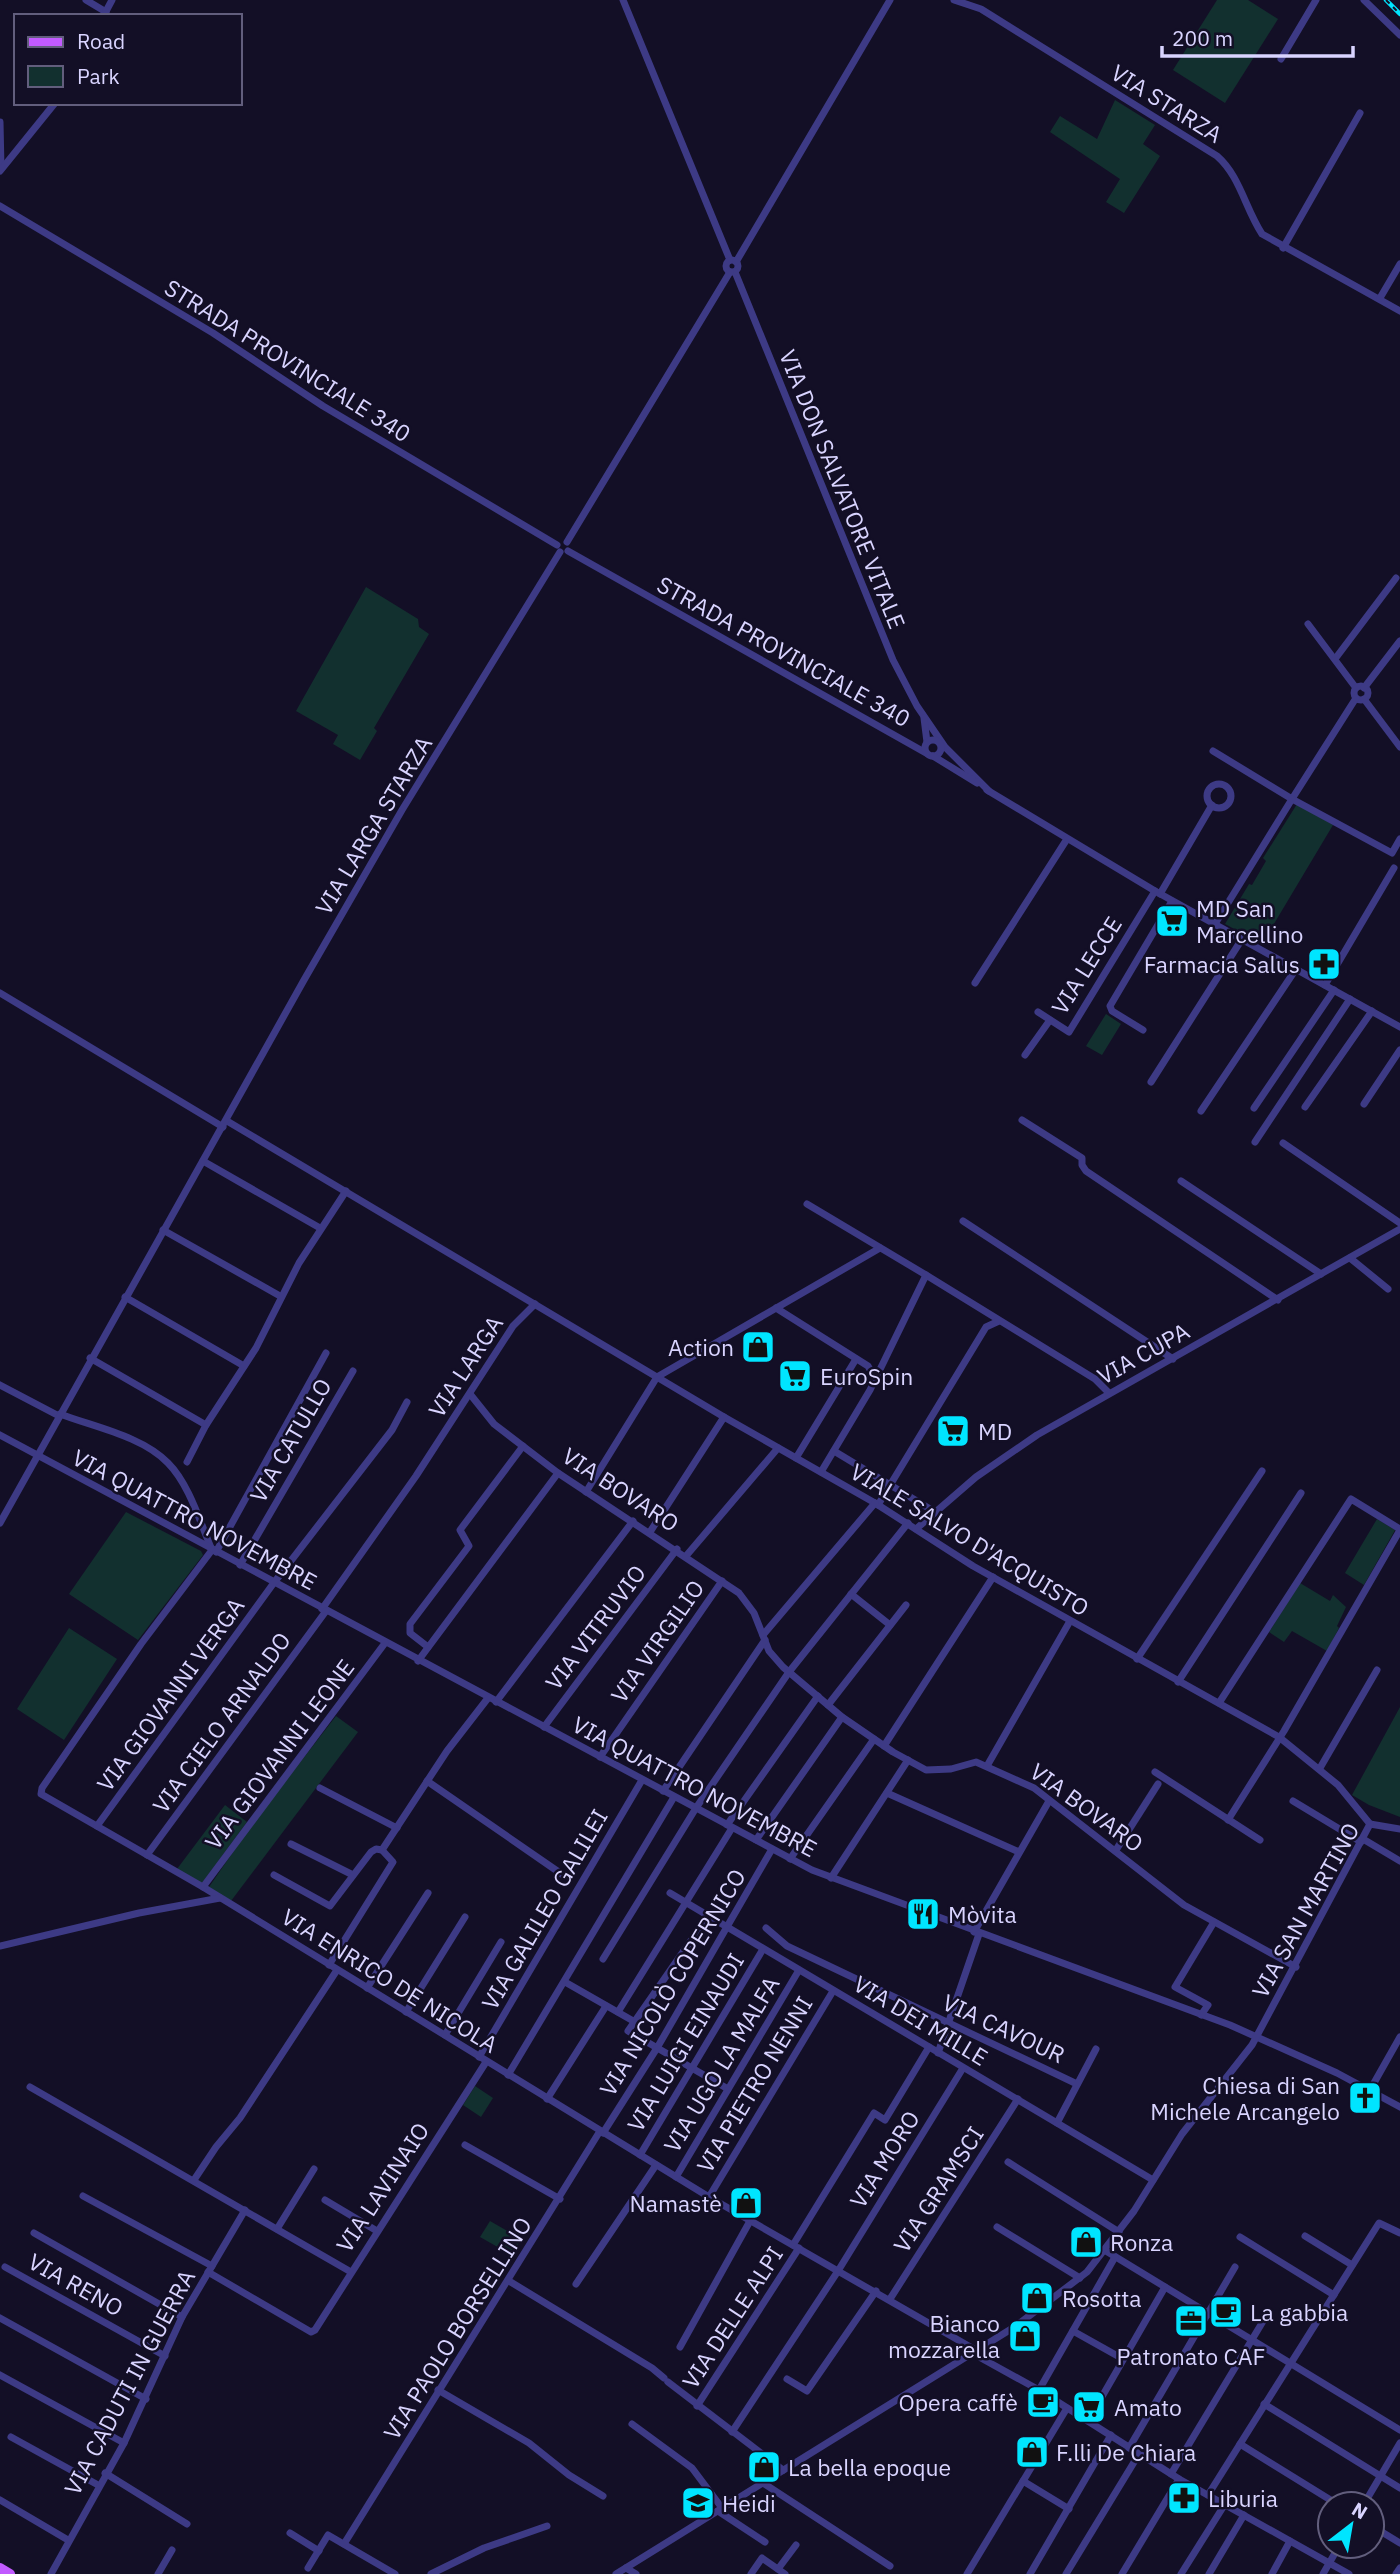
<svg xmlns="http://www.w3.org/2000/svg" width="1400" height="2574" font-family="'IBM Plex Sans',sans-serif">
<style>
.green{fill:#12302f}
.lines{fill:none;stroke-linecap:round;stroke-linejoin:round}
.minor{stroke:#3d3a85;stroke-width:7}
.major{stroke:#c25bff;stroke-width:10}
.rail-casing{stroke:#00e5ff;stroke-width:4.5}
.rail{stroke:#130f26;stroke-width:2;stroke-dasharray:5;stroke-linecap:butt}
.labels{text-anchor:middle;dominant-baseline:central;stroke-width:5;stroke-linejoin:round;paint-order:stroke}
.street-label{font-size:23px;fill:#d9d4ff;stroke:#130f26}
.poi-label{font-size:23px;fill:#d9d4ff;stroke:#130f26;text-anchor:start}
</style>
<rect width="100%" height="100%" fill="#130f26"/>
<g class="green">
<polygon points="1217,0 1248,0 1278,19 1225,103 1173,70"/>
<polygon points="1115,100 1155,125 1143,144 1160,156 1124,213 1106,202 1120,179 1050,132 1060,116 1097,139"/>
<polygon points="366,587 418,619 419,627 429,634 374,728 377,731 360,760 333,744 338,735 296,711"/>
<polygon points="1297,804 1333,825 1262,944 1225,924 1249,884 1252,885 1266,861 1263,858"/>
<polygon points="1106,1014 1121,1024 1102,1055 1086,1046"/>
<polygon points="126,1512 201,1551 203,1555 138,1640 69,1594"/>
<polygon points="1377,1519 1395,1530 1364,1585 1345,1573"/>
<polygon points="1300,1583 1330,1601 1333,1595 1346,1607 1337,1626 1339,1628 1327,1651 1292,1631 1284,1642 1269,1632"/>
<polygon points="69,1628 117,1659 64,1740 17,1709"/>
<polygon points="1400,1707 1400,1817 1369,1805 1352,1795"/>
<polygon points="336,1716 358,1732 231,1901 209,1887 251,1826"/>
<polygon points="225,1805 247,1822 202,1883 177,1869"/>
<polygon points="475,2086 493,2098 481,2117 463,2105"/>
<polygon points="490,2221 521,2239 512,2255 480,2237"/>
</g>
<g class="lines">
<g class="minor">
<polyline points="86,0 106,12"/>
<polyline points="623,0 730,260"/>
<path d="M 954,0 L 981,9 L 1217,156 C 1240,176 1245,208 1262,234 L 1400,311"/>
<polyline points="1364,0 1400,35"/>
<polyline points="104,15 112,0"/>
<polyline points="1281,59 1316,0"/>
<polyline points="0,122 1,168"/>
<polyline points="0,171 55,103"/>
<polyline points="0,206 213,333 323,406 557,545"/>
<polyline points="1283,248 1360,113"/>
<circle cx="732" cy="266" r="6"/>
<polyline points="736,262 890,0"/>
<polyline points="735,272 893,660 917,706 945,747 989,791"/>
<polyline points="1380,298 1400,264"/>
<polyline points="567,542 730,272"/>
<polyline points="568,551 926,753"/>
<polyline points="1308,624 1356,688"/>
<polyline points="1335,659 1396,578"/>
<circle cx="1361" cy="693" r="7"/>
<polyline points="1364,688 1400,641"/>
<polyline points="1364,699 1400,747"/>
<polyline points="924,718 927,742"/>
<circle cx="933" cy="748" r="8"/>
<polyline points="1213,751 1292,799 1356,698"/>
<polyline points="933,756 977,783"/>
<circle cx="1219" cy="796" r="12"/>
<polyline points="987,790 1155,891 1400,1027"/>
<polyline points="1160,894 1212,805"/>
<polyline points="1215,924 1292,799 1392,853 1400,839"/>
<polyline points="975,983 1067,839"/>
<polyline points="1325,985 1394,868"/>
<polyline points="0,993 223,1127"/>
<polyline points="1038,1012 1069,1032 1155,891"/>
<polyline points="1143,1030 1112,1011 1110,1006 1172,901"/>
<polyline points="1025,1055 1050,1020"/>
<polyline points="1151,1082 1242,939"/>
<polyline points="1364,1104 1400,1050"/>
<polyline points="1305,1107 1372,1011"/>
<polyline points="1254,1108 1334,990"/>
<polyline points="1201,1111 1296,969"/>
<polyline points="1022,1120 1082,1158 1082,1165 1086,1171 1278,1300"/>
<polyline points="227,1121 724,1417 875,1503 973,1566 1279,1737 1338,1785 1370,1824"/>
<polyline points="1255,1142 1350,999"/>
<polyline points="1283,1143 1400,1223"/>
<polyline points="203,1161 320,1228"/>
<polyline points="1181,1181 1321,1274"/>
<polyline points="807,1204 926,1275"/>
<polyline points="963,1221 1173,1359"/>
<polyline points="163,1230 280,1296"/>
<polyline points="1350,1258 1388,1289"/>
<polyline points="125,1297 244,1366"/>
<polyline points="776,1308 868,1366 876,1380"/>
<polyline points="90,1358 206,1425"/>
<polyline points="0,1385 59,1416"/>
<polyline points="470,1394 494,1424 558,1473 739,1593 754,1613 769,1651 783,1667 842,1717 893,1752 926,1770 951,1769 976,1762 1034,1788 1184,1905 1296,1967"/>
<path d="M 60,1414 C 94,1427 142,1436 168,1463 C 189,1484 200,1522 212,1550 L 141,1644 L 42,1788 L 41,1794 L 203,1887 L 709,2197 L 986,2356"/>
<polyline points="0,1435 812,1870 1230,2025 1337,2073 1400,2107"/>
<polyline points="834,1451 935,1512"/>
<polyline points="796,1458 856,1359"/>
<polyline points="187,1462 206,1425 256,1348 299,1263 346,1191"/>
<polyline points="821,1472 870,1390 926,1275 1095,1379 1109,1393"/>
<polyline points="586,1492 657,1377 880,1248"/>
<polyline points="878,1505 986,1327 999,1321"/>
<polyline points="0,1523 304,980 402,810 560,552"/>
<polyline points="916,1529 976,1477 1037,1435 1400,1229"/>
<polyline points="650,1532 724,1417"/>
<polyline points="216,1552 326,1353"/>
<polyline points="686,1556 778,1448"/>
<polyline points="240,1565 353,1371"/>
<polyline points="851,1594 890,1625"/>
<polyline points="322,1609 416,1476 513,1326 535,1304"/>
<polyline points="763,1635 875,1503"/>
<polyline points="428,1647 410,1633 410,1624 469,1546 460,1530 523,1446"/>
<polyline points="1137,1659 1262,1471"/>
<polyline points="418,1661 558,1473"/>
<polyline points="1178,1682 1301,1493"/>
<polyline points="496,1702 633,1521"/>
<polyline points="1219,1703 1351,1499 1400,1529"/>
<polyline points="828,1705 906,1605"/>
<polyline points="544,1727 677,1549"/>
<polyline points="884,1746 993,1577"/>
<polyline points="600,1757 722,1581"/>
<polyline points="987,1766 1070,1621"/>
<polyline points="1320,1768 1377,1670"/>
<polyline points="1155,1772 1260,1840"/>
<polyline points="427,1781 563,1875"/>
<polyline points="320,1788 397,1828"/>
<polyline points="663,1791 765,1640"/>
<polyline points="887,1793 1019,1852"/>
<polyline points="1293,1801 1361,1842"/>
<polyline points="1228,1820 1284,1731 1400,1530"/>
<polyline points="1370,1824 1400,1829"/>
<polyline points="727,1825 818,1696"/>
<polyline points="97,1826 273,1584 392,1430 407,1402"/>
<polyline points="1363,1839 1400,1861"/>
<polyline points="756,1840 842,1717"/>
<polyline points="291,1844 353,1875"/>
<polyline points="1116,1850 1158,1784"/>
<polyline points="147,1855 326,1611"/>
<polyline points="790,1859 874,1739"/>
<polyline points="274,1875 330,1906 371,1852 376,1849 382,1850 447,1751 488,1698"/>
<polyline points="831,1878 908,1760"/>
<polyline points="203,1887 385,1643"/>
<polyline points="670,1893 1153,2180"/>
<polyline points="708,1916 628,2031 728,2089"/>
<polyline points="766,1928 787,1946 1077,2084"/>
<polyline points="974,1932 1049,1801"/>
<polyline points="0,1946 139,1913 220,1898"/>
<polyline points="603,1959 696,1808 789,1672 908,1523"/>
<polyline points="329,1965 393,1862 382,1850"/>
<polyline points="565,1982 635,2022"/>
<polyline points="367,1988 428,1893"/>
<polyline points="406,2012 465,1917"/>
<polyline points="618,2012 732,1828"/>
<polyline points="1201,2015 1208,2005 1175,1987 1214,1922"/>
<polyline points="445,2035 501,1942"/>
<polyline points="938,2053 979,1934"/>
<polyline points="479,2057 642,1780"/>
<polyline points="508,2075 674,1797"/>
<polyline points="30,2087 351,2272"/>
<polyline points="1370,2090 1400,2037"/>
<polyline points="547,2099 606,2006"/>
<polyline points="1057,2123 1096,2049"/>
<polyline points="603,2133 657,2048 772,1849"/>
<polyline points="465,2145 560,2199"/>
<polyline points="640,2155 763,1949"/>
<polyline points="1008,2162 1119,2232"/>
<polyline points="676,2177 799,1970"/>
<polyline points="194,2180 216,2147 240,2118 337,1970"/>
<polyline points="83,2196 212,2266"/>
<polyline points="709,2197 833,1991"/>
<polyline points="325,2200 377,2231"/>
<polyline points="997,2227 1080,2278"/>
<polyline points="277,2229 314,2169"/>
<polyline points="34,2233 182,2317"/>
<polyline points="1305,2236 1352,2265"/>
<polyline points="1240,2237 1334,2295"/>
<polyline points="793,2245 874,2113 885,2120 929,2047"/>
<polyline points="1106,2251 1400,2430"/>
<polyline points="5,2267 165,2356"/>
<polyline points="208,2272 311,2332 315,2330 486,2062"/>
<polyline points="509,2281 652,2368 664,2378"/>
<polyline points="576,2284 656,2165"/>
<polyline points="890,2299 1018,2099"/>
<polyline points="0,2318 146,2399"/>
<polyline points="1073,2331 1123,2359"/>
<polyline points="680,2347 750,2221"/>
<polyline points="981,2358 1039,2390 1179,2479 1349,2574"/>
<polyline points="0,2375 124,2443"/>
<polyline points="787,2379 807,2391 876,2291"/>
<polyline points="668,2382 783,2470"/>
<polyline points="438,2390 529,2443 569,2475 603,2496"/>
<polyline points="1039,2390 1115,2257"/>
<polyline points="1264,2404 1400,2488"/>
<polyline points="697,2406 799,2248"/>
<polyline points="1088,2421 1165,2287"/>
<polyline points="632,2424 692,2468 722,2508"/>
<polyline points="732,2432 838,2271 963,2068"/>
<polyline points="11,2437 98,2485"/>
<polyline points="1240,2444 1337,2504"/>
<polyline points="1129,2448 1235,2267"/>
<polyline points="105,2473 187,2524"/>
<polyline points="1171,2474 1268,2313"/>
<polyline points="1023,2481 1069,2509"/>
<polyline points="763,2483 890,2566"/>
<polyline points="1208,2495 1379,2223 1400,2233"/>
<polyline points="0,2500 68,2540"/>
<polyline points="1364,2504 1400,2443"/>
<polyline points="718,2511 765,2542"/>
<polyline points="1372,2526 1400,2543"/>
<polyline points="290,2533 319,2551"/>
<polyline points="344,2544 600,2131"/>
<polyline points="308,2568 328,2535 395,2574"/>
<polyline points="626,2568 636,2574"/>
<polyline points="778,2569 796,2545"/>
<polyline points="51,2574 124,2443 182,2317 245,2210"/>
<polyline points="158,2574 172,2550"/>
<polyline points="431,2574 484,2548 547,2526"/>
<polyline points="616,2574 1016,2326 1087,2272 1134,2211 1182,2134 1252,2045 1370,1824"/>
<polyline points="751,2574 762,2558 785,2574"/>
<polyline points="967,2574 1067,2408"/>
<polyline points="1030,2574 1111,2435"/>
<polyline points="1066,2574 1139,2454"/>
<polyline points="1122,2574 1179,2479"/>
<polyline points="1181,2574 1225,2504"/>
<polyline points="1209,2574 1244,2515"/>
<polyline points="1272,2574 1290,2541"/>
<polyline points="1323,2574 1339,2546"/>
<polyline points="1396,2574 1400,2568"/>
</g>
<polyline class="major" points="0,2568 10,2574"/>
<defs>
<polyline id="rail" points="1386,0 1400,14"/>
</defs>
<use href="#rail" class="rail-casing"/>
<use href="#rail" class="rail"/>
</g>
<defs>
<symbol id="supermarket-square" viewBox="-11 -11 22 22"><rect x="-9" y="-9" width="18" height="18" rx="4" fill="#00e5ff" stroke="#130f26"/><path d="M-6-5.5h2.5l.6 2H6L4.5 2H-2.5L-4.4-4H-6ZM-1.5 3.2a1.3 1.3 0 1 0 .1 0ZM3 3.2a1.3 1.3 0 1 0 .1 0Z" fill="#111"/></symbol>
<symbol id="pharmacy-square" viewBox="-11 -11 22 22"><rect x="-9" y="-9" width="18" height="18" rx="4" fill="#00e5ff" stroke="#130f26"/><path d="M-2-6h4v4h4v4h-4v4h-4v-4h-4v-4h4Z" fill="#111"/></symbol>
<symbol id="shop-square" viewBox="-11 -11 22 22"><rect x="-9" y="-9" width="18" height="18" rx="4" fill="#00e5ff" stroke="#130f26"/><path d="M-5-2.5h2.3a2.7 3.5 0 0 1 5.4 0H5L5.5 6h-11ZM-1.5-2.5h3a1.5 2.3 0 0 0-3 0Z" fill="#111"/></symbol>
<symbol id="restaurant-square" viewBox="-11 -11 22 22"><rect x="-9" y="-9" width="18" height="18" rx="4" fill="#00e5ff" stroke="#130f26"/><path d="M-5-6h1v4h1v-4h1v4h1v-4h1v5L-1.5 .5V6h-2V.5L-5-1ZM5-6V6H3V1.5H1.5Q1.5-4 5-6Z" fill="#111"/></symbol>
<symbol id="church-square" viewBox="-11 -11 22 22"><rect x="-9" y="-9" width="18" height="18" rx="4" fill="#00e5ff" stroke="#130f26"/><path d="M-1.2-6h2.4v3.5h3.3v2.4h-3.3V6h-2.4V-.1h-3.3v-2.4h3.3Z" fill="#111"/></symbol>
<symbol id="cafe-square" viewBox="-11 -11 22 22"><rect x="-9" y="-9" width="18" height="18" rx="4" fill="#00e5ff" stroke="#130f26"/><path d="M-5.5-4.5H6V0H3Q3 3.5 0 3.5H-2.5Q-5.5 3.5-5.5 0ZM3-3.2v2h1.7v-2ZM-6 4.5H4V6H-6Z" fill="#111"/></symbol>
<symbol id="office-square" viewBox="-11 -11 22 22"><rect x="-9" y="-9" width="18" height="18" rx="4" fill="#00e5ff" stroke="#130f26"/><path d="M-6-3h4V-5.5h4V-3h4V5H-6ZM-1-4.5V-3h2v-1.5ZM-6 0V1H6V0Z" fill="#111"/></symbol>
<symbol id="school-square" viewBox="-11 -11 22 22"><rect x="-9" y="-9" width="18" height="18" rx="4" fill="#00e5ff" stroke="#130f26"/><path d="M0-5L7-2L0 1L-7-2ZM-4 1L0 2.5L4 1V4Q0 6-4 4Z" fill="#111"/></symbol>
</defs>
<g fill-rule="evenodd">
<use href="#supermarket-square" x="1153" y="902" width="38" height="38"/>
<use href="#pharmacy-square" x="1305" y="945" width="38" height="38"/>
<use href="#shop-square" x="739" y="1328" width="38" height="38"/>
<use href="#supermarket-square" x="776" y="1357" width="38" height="38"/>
<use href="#supermarket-square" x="934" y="1412" width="38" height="38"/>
<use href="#restaurant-square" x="904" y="1895" width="38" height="38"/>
<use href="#church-square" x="1346" y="2079" width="38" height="38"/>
<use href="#shop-square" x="727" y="2184" width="38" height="38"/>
<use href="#shop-square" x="1067" y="2223" width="38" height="38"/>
<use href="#shop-square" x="1018" y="2279" width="38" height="38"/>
<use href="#cafe-square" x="1207" y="2293" width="38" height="38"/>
<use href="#office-square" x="1172" y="2302" width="38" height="38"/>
<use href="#shop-square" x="1006" y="2317" width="38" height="38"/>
<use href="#cafe-square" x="1024" y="2383" width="38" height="38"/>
<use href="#supermarket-square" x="1070" y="2388" width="38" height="38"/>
<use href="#shop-square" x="1013" y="2433" width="38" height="38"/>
<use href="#shop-square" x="745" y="2448" width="38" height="38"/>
<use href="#pharmacy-square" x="1165" y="2479" width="38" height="38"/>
<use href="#school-square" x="679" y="2484" width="38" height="38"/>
</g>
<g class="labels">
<g class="street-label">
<text transform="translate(1167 103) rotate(32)">VIA STARZA</text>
<text transform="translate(288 360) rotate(32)">STRADA PROVINCIALE 340</text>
<text transform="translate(843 489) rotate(68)">VIA DON SALVATORE VITALE</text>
<text transform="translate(784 651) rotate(29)">STRADA PROVINCIALE 340</text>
<text transform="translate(373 825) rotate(-59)">VIA LARGA STARZA</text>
<text transform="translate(1086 965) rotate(-58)">VIA LECCE</text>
<text transform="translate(1143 1353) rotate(-29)">VIA CUPA</text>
<text transform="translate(465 1366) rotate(-57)">VIA LARGA</text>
<text transform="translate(290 1440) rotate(-60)">VIA CATULLO</text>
<text transform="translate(621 1489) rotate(33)">VIA BOVARO</text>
<text transform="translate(195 1519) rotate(28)">VIA QUATTRO NOVEMBRE</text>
<text transform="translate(970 1539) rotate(31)">VIALE SALVO D'ACQUISTO</text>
<text transform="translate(595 1627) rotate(-53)">VIA VITRUVIO</text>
<text transform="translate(657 1641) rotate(-55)">VIA VIRGILIO</text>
<text transform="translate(170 1694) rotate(-54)">VIA GIOVANNI VERGA</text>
<text transform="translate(221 1722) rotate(-54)">VIA CIELO ARNALDO</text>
<text transform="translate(279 1754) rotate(-53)">VIA GIOVANNI LEONE</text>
<text transform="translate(695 1786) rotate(28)">VIA QUATTRO NOVEMBRE</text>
<text transform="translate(1087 1807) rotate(36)">VIA BOVARO</text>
<text transform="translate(544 1909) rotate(-60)">VIA GALILEO GALILEI</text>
<text transform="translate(1305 1910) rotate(-61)">VIA SAN MARTINO</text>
<text transform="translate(390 1980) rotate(32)">VIA ENRICO DE NICOLA</text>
<text transform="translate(672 1982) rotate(-59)">VIA NICOLÒ COPERNICO</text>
<text transform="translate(921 2020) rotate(31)">VIA DEI MILLE</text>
<text transform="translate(1004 2028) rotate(25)">VIA CAVOUR</text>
<text transform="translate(685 2042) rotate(-59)">VIA LUIGI EINAUDI</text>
<text transform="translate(721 2064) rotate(-59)">VIA UGO LA MALFA</text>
<text transform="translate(754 2084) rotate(-59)">VIA PIETRO NENNI</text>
<text transform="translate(884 2159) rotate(-58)">VIA MORO</text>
<text transform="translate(382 2187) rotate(-57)">VIA LAVINAIO</text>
<text transform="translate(938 2189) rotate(-57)">VIA GRAMSCI</text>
<text transform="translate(76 2284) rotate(29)">VIA RENO</text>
<text transform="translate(732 2317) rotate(-57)">VIA DELLE ALPI</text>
<text transform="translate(457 2328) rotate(-58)">VIA PAOLO BORSELLINO</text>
<text transform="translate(129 2382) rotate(-62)">VIA CADUTI IN GUERRA</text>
</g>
<g class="poi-label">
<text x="1196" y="908">MD San<tspan x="1196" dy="26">Marcellino</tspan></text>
<text x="1300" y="964" text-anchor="end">Farmacia Salus</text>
<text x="734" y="1347" text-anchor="end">Action</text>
<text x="820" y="1376">EuroSpin</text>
<text x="978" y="1431">MD</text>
<text x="948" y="1914">Mòvita</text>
<text x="1340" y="2085" text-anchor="end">Chiesa di San<tspan x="1340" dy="26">Michele Arcangelo</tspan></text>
<text x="722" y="2203" text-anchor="end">Namastè</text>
<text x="1110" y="2242">Ronza</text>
<text x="1062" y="2298">Rosotta</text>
<text x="1250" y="2312">La gabbia</text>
<text x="1000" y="2323" text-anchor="end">Bianco<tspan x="1000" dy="26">mozzarella</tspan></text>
<text x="1191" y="2356" text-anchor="middle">Patronato CAF</text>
<text x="1018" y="2402" text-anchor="end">Opera caffè</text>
<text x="1114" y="2407">Amato</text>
<text x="1056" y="2452">F.lli De Chiara</text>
<text x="788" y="2467">La bella epoque</text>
<text x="1208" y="2498">Liburia</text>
<text x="722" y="2503">Heidi</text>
</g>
</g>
<rect x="14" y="14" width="228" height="91" fill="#130f26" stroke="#625e7d" stroke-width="2"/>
<rect x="28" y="37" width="35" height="10" fill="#c25bff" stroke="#625e7d" stroke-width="2"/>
<text x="77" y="49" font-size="21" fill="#d9d4ff">Road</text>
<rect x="28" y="66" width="35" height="21" fill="#12302f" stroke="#625e7d" stroke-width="2"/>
<text x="77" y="84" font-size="21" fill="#d9d4ff">Park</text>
<g transform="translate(1351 2525) rotate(31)"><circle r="33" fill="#130f26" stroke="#625e7d" stroke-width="2"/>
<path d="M0-5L12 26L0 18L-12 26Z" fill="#00e5ff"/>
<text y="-10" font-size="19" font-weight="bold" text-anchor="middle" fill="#d9d4ff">N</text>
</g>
<path d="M1162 46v10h191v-10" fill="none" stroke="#d9d4ff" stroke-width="3.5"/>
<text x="1172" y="46" font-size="21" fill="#d9d4ff" stroke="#130f26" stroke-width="5" paint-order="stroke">200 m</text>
</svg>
